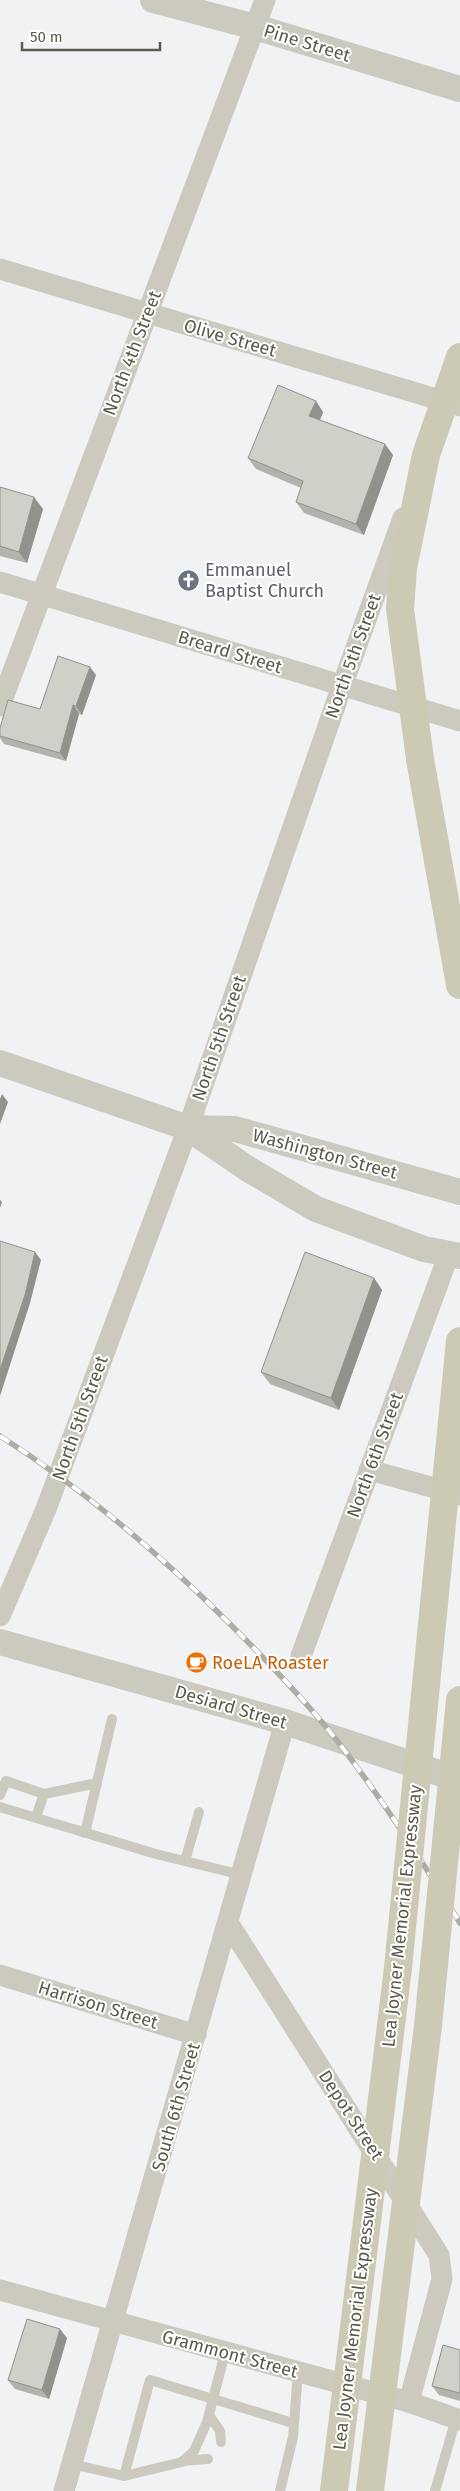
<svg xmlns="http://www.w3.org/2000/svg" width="460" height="2491" font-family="'Fira Sans',sans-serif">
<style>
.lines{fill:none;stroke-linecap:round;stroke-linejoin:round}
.service{stroke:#cccabe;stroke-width:10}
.minor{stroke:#cccabe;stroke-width:21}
.tertiary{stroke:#cccabe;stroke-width:26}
.primary{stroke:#cccab4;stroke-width:28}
.rail-casing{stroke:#adada5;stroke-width:5.5}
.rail{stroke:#fff;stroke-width:4;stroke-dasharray:11;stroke-linecap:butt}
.primary-bridge{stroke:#cccab4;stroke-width:28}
.wall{fill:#b2b3ac}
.shaded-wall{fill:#91928c}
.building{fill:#cfd0c8;stroke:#91928c}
.labels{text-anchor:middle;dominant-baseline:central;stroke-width:4;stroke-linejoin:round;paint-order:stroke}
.street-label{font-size:18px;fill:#5c5a4b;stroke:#fff}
.worship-label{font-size:18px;fill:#5b616d;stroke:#fff;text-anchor:start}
.food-label{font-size:18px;fill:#c56008;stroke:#fff;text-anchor:start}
</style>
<rect width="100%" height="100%" fill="#f1f2f3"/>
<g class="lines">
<g class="service">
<polyline points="44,1794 97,1783"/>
<polyline points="0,1795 6,1781 44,1794 36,1817"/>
<polyline points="0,1807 156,1854 242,1875"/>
<polyline points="85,1833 112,1719"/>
<polyline points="185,1861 199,1812"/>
<polyline points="209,2415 220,2431 221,2442"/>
<polyline points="183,2461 208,2459"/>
<polyline points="72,2464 124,2476 182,2462 194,2451 207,2422 225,2353"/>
<polyline points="124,2476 150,2380 293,2423"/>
<polyline points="280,2491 293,2437 298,2372"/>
<polyline points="435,2491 456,2419"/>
</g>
<g class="minor">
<polyline points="0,269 460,406"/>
<polyline points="0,582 460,721"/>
<polyline points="0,706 265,0"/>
<polyline points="369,1470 460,1495"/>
<polyline points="0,1616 46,1509 188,1128 342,686 403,518"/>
<polyline points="301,1656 449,1254"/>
<polyline points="229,1924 439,2255 442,2279 409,2402"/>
<polyline points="0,1975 196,2035"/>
<polyline points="0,2290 409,2402 460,2420"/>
<polyline points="64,2491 285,1722"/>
</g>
<g class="tertiary">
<polyline points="153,0 255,27 460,89"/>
<polyline points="0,1063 188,1128 248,1169 316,1209 424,1249 460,1256"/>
<polyline points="188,1128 235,1129 460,1192"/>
<polyline points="0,1642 285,1722 460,1780"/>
</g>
<polyline class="primary" points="460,357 426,455 403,568 400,609 420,759 460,985"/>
<defs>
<path id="rail" d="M 0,1436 C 85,1490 162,1556 233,1627 C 268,1662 304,1699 335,1738 C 381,1797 421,1859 460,1923"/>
</defs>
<use href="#rail" class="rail-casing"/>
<use href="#rail" class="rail"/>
<g class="primary-bridge">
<polyline points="334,2491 398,1968 460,1341"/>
<polyline points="370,2491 428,2026 460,1700"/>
</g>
</g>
<g class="wall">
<polygon points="323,412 320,420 393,455 364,535 304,513 296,502 301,488 256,469 248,458"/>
<polygon points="0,487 43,509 27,563 0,556"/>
<polygon points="96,675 82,715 79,714 66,761 4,744 0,738 0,728 40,709"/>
<polygon points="374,1278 382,1290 339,1410 270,1384 261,1372"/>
<polygon points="67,2338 49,2399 15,2389 8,2380"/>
<polygon points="460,2350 460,2401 439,2395 432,2386"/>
</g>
<g class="shaded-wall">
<polygon points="316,401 323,412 317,427 309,416"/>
<polygon points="385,444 393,455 364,535 356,524"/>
<polygon points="34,497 43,509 27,563 19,552"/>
<polygon points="90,667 96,675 82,715 76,706"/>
<polygon points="73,705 79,714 66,761 60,753"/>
<polygon points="2,1094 8,1102 0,1124 0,1099"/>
<polygon points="0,1200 2,1202 0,1208"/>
<polygon points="35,1252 41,1260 30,1303 0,1396 0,1370"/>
<polygon points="374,1278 382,1290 339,1410 331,1398"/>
<polygon points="60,2329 67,2338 49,2399 42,2390"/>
</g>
<g class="building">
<polygon points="278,385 316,401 309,416 385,444 356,524 296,502 303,481 248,458"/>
<polygon points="0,487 34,497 19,552 0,546"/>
<polygon points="58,656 90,667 76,706 73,705 60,753 0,736 0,728 8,700 40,709"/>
<polygon points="0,1241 35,1252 25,1295 0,1370"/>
<polygon points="305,1252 374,1278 331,1398 261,1372"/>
<polygon points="27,2319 60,2329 42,2390 8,2380"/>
<polygon points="443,2345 460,2350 460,2393 432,2386"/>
</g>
<defs>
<symbol id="church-disc" viewBox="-11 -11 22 22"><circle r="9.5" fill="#6b7280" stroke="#fff"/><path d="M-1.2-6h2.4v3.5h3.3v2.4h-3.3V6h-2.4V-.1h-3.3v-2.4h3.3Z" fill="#fff"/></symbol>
<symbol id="cafe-disc" viewBox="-11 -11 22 22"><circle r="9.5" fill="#e8710a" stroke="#fff"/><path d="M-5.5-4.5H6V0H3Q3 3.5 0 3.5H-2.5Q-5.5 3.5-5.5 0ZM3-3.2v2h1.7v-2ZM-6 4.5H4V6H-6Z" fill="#fff"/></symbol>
</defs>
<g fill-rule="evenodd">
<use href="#church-disc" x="176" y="568" width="25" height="25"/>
<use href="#cafe-disc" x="184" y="1650" width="25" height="25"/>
</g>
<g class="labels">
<g class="street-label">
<text transform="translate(307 43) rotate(17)">Pine Street</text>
<text transform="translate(230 338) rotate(16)">Olive Street</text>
<text transform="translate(132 353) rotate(-69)">North 4th Street</text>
<text transform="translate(230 652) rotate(17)">Breard Street</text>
<text transform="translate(353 656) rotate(-70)">North 5th Street</text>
<text transform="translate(219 1038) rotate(-71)">North 5th Street</text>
<text transform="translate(325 1154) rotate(15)">Washington Street</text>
<text transform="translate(80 1418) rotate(-70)">North 5th Street</text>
<text transform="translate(375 1455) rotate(-70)">North 6th Street</text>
<text transform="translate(231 1707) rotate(16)">Desiard Street</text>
<text transform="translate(402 1916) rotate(-84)">Lea Joyner Memorial Expressway</text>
<text transform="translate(98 2005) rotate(17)">Harrison Street</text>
<text transform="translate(176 2107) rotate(-74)">South 6th Street</text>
<text transform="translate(351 2115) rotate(57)">Depot Street</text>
<text transform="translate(355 2319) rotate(-83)">Lea Joyner Memorial Expressway</text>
<text transform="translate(230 2354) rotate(15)">Grammont Street</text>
</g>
<g class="worship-label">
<text x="205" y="570">Emmanuel<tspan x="205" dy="21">Baptist Church</tspan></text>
</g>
<g class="food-label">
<text x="212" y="1663">RoeLA Roaster</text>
</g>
</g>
<path d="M22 42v8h138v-8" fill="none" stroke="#5c5a4b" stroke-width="2.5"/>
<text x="30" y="42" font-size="15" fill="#5c5a4b" stroke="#ffffff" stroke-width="4" paint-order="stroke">50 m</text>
</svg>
